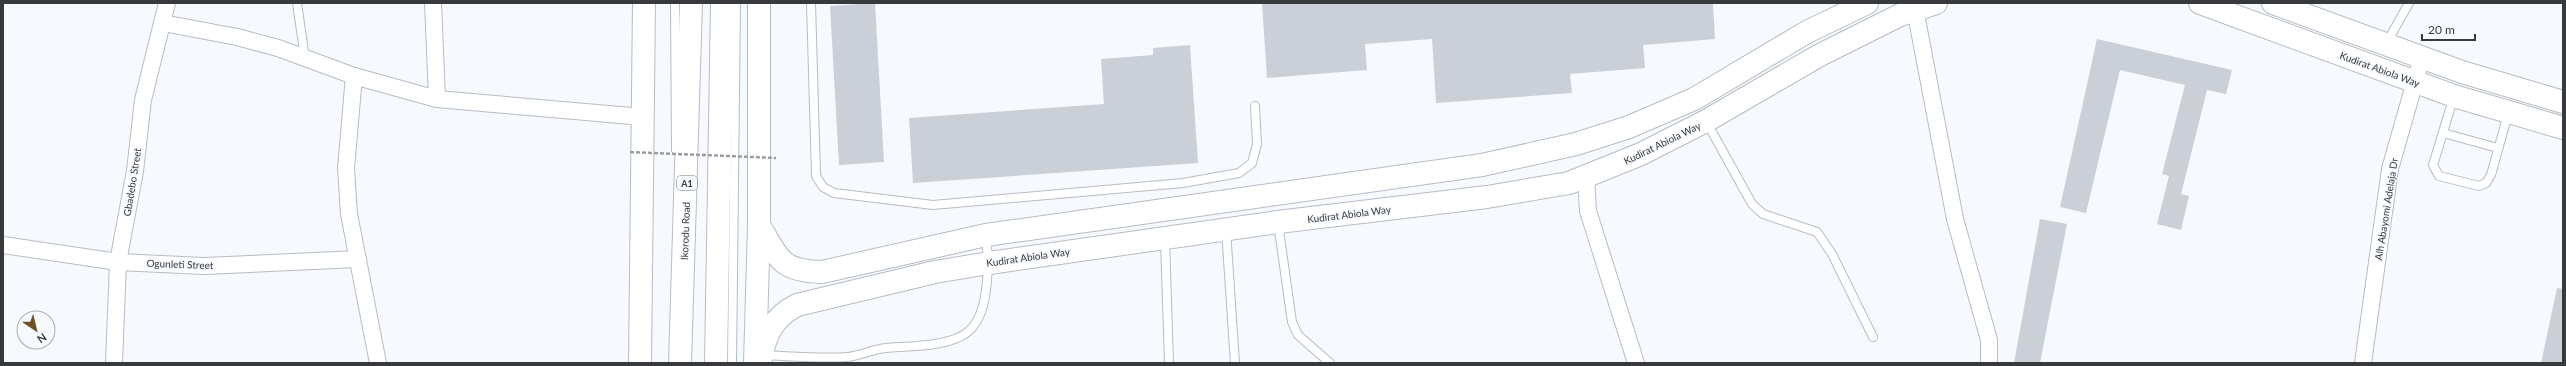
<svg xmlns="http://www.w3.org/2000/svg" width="2566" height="366" font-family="Lato,sans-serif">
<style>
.building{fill:#cbd0d8}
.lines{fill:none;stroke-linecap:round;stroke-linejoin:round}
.lane-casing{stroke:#b7bcc3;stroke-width:10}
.street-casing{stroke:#b7bcc3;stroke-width:18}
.secondary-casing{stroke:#b7bcc3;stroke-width:24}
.primary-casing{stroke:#b7bcc3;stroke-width:24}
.highway-casing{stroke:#b7bcc3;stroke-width:24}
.lane{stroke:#fff;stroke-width:8}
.street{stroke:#fff;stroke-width:16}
.secondary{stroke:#fff;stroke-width:22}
.primary{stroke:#fff;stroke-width:22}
.highway{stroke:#fff;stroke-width:22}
.path-bridge{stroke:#9a9ca0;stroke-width:2.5;stroke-dasharray:4 2;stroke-linecap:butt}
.labels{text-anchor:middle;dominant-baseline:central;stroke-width:3;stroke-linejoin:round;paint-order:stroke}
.shield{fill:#f6f9fe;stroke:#707376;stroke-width:1}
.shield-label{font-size:9px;font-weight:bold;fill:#37393c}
.street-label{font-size:10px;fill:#37393c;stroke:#f6f9fe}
</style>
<rect width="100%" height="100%" fill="#f6f9fe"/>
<g class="building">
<polygon points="875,3 884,162 839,165 830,6"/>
<polygon points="1262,3 1713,3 1715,39 1643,45 1645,68 1570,74 1572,93 1436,103 1432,39 1365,44 1367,70 1267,78"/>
<polygon points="2097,39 2232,70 2226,94 2207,90 2181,194 2189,196 2181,230 2157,224 2169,176 2162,174 2185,85 2120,70 2086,213 2060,207"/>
<polygon points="1190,45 1198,163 913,183 909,118 1104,104 1101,59 1153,55 1153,48"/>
<polygon points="2040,219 2067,224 2040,363 2014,363"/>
<polygon points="2557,288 2563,289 2563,363 2541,363"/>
</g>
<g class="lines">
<defs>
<g id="lane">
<polyline points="297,3 305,58"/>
<polyline points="675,3 676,150"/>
<polyline points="811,3 816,176 823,187 834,193 933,205 1183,183 1239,173 1252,163 1257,144 1255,106"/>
<polyline points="2386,44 2409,3"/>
<polyline points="2454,96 2433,165 2439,176 2479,186 2486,183 2491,175 2508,114"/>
<polyline points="1706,121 1752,204 1763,214 1817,232 1832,254 1873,337"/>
<polyline points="2443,133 2498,148"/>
<polyline points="1278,223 1292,322 1298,335 1330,363"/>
<polyline points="1226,230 1235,363"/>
<polyline points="1165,240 1169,363"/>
<path d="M 762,355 C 790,356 819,359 847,357 C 860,356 873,349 886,348 C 909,346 953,347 970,330 C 990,311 989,261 986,236"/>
<polyline points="732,363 736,3"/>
</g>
<g id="street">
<polyline points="433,3 437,99"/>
<polyline points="1915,9 1955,219 1989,340 1989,363"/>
<polyline points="163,23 237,37 278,48 354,76 437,99 643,117"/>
<polyline points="354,76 346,168 349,214 378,363"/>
<polyline points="1586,176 1588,211 1636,363"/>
<polyline points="3,245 118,262 204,266 358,259"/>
<polyline points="114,363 118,262 135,171 143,100 167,3"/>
<polyline points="2363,363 2390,169 2422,57"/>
</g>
<g id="secondary">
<polyline points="2200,3 2454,96 2563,128"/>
<polyline points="2273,3 2462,72 2563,102"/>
<path d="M 759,225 C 779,259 780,271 822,272 L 986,235 L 1482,165 L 1576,144 L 1629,127 L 1694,99 L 1807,32 L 1867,3"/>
<path d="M 760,363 C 765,335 772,318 797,305 L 935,272 L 989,263 L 1278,222 L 1487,197 L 1569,183 L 1641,154 L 1706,121 L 1820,55 L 1900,15 L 1936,3"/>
</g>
<g id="primary">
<polyline points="640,363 644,3"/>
<polyline points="755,363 759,225 759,3"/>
</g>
<g id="highway">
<polyline points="680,363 691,3"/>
<polyline points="716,363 722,3"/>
</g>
</defs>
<use href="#lane" class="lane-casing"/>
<use href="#street" class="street-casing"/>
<use href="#secondary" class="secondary-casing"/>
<use href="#primary" class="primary-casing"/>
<use href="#highway" class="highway-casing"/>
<use href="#lane" class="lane"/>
<use href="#street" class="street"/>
<use href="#secondary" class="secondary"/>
<use href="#primary" class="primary"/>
<use href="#highway" class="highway"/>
<polyline class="path-bridge" points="630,152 776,158"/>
</g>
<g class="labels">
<rect class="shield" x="677" y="176" width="20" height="14" rx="3"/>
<g class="shield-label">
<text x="687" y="183">A1</text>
</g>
<g class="street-label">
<text transform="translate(2380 69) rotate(20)">Kudirat Abiola Way</text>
<text transform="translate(1662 143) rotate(-26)">Kudirat Abiola Way</text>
<text transform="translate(132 182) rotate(-81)">Gbadebo Street</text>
<text transform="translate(2386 209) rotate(-81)">Alh Abayomi Adelaja Dr</text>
<text transform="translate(1349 214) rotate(-7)">Kudirat Abiola Way</text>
<text transform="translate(685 231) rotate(-88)">Ikorodu Road</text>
<text transform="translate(1028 257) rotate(-8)">Kudirat Abiola Way</text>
<text transform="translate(180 264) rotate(2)">Ogunleti Street</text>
</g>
</g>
<rect width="2566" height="366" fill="none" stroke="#37393c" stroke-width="8"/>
<g transform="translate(36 330) rotate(145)"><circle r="19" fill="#f6f9fe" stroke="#aaacb0"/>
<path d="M0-3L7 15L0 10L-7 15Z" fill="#6c5224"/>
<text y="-6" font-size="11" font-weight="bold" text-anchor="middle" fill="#37393c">N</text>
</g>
<path d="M2422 34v6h53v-6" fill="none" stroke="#37393c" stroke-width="2"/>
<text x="2428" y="34" font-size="12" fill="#37393c" stroke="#f6f9fe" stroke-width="3" paint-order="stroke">20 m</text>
</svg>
